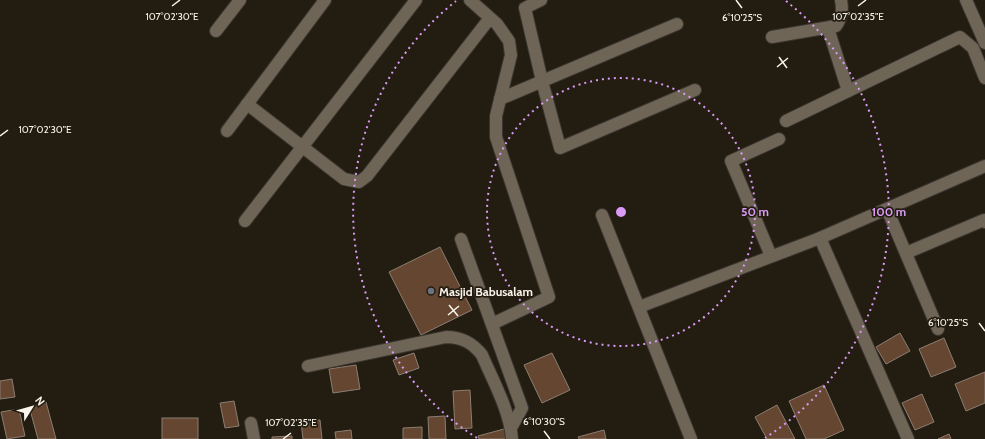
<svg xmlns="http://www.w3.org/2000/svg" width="985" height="439" font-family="Cabin,sans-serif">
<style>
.building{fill:#654731;stroke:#8c7d73}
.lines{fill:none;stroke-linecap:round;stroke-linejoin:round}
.minor-casing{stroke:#3b3630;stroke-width:14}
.minor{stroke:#6e6557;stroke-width:12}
.ticks{fill:none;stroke:#f9f4ec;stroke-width:1.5}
.ring{fill:none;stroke:#da9af6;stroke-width:2;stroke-dasharray:2 4}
.worship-dot{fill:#6b7280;stroke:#231c10;stroke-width:1.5}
.labels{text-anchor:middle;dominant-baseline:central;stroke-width:3.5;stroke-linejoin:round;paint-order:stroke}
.poi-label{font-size:12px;font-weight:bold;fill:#f9f4ec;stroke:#231c10;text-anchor:start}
.ticks-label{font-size:10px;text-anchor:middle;fill:#f9f4ec;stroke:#231c10;stroke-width:3.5;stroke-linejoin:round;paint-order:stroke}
.centre{fill:#da9af6;stroke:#231c10;stroke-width:2}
.ring-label{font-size:12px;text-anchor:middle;font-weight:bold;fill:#da9af6;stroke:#231c10;stroke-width:3.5;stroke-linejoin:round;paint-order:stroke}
</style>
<rect width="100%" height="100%" fill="#231c10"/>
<g class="building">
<polygon points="440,247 472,310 421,335 389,272"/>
<polygon points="900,333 910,351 886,364 876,347"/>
<polygon points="944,338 956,367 931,377 919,349"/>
<polygon points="414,353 419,368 399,375 393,360"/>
<polygon points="552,353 570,390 542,403 524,365"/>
<polygon points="356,365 360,389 333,393 329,369"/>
<polygon points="985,372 985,403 966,411 955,384"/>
<polygon points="12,379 15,397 0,399 0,381"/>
<polygon points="824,385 844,430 824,439 806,439 789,401"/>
<polygon points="470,390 472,428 455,429 453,391"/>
<polygon points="922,394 934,422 915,430 902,403"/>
<polygon points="234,401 239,426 225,428 220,403"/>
<polygon points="46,402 56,439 38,439 29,406"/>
<polygon points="777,405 795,439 767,439 755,417"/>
<polygon points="19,409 25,436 7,439 1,412"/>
<polygon points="445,416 446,439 429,439 428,417"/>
<rect x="162" y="418" width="36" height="21"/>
<polygon points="320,420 322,439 303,439 301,422"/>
<polygon points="422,427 422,439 403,439 403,428"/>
<polygon points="504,429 507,439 479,439 478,436"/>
<polygon points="351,430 352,439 336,439 335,432"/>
<polygon points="604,430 606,439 579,439 578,437"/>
<polygon points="949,434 951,439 938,439"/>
<polygon points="292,436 292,439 272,439 272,437"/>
</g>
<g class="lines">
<defs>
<g id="minor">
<polyline points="470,0 497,24 509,41 511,55 496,116 496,137 549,297 492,324"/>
<polyline points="541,0 525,8 542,81 560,148 695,90"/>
<polyline points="966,0 985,43"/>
<polyline points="828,28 848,91"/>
<polyline points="216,31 240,0"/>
<path d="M 772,37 L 836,26 C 842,17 843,10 841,0"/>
<polyline points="500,99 677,24"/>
<polyline points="247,104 344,179 359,182 367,176 490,18"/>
<polyline points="786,121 960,37 973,48 985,78"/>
<polyline points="227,131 325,0"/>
<polyline points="887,209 938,329"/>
<polyline points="602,215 691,439"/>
<polyline points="245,221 416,0"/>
<polyline points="820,238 908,439"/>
<polyline points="461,239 522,408 511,428"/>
<polyline points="906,253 984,220 985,222"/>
<polyline points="771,256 731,161 779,139"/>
<polyline points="639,307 820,238 985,166"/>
<path d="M 308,366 L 446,337 C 461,337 472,342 482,355 C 493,381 510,411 512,439"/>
<polyline points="251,423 254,439"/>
</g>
</defs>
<use href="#minor" class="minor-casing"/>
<use href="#minor" class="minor"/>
</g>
<path class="ticks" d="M 736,0 L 742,8M 172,6 L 180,0M 858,6 L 866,0M 779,57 L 787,68M 777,67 L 788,58M 0,136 L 8,130M 449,305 L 458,316M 448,315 L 459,306M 979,323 L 985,331M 544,431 L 550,439M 283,439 L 291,433"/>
<g class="ring">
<circle cx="621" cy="212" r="134"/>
<path d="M477 438A268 268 0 0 1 456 1M786 1A268 268 0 0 1 765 438"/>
</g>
<circle class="worship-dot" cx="431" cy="291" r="4"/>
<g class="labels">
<g class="poi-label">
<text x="439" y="291">Masjid Babusalam</text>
</g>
</g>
<g class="ticks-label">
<text x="172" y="20">107°02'30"E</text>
<text x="858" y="20">107°02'35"E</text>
<text x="742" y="21">6°10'25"S</text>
<text x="45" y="133">107°02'30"E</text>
<text x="948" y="326">6°10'25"S</text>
<text x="544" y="425">6°10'30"S</text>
<text x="291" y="426">107°02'35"E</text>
</g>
<circle cx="621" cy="212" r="6" class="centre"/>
<g class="ring-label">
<text x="755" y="216">50 m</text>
<text x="889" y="216">100 m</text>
</g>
<g transform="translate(32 407) rotate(53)" stroke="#231c10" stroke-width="3" paint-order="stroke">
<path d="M0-3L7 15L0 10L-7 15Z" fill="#f9f4ec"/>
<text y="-6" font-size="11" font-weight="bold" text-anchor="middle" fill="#f9f4ec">N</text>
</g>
</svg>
